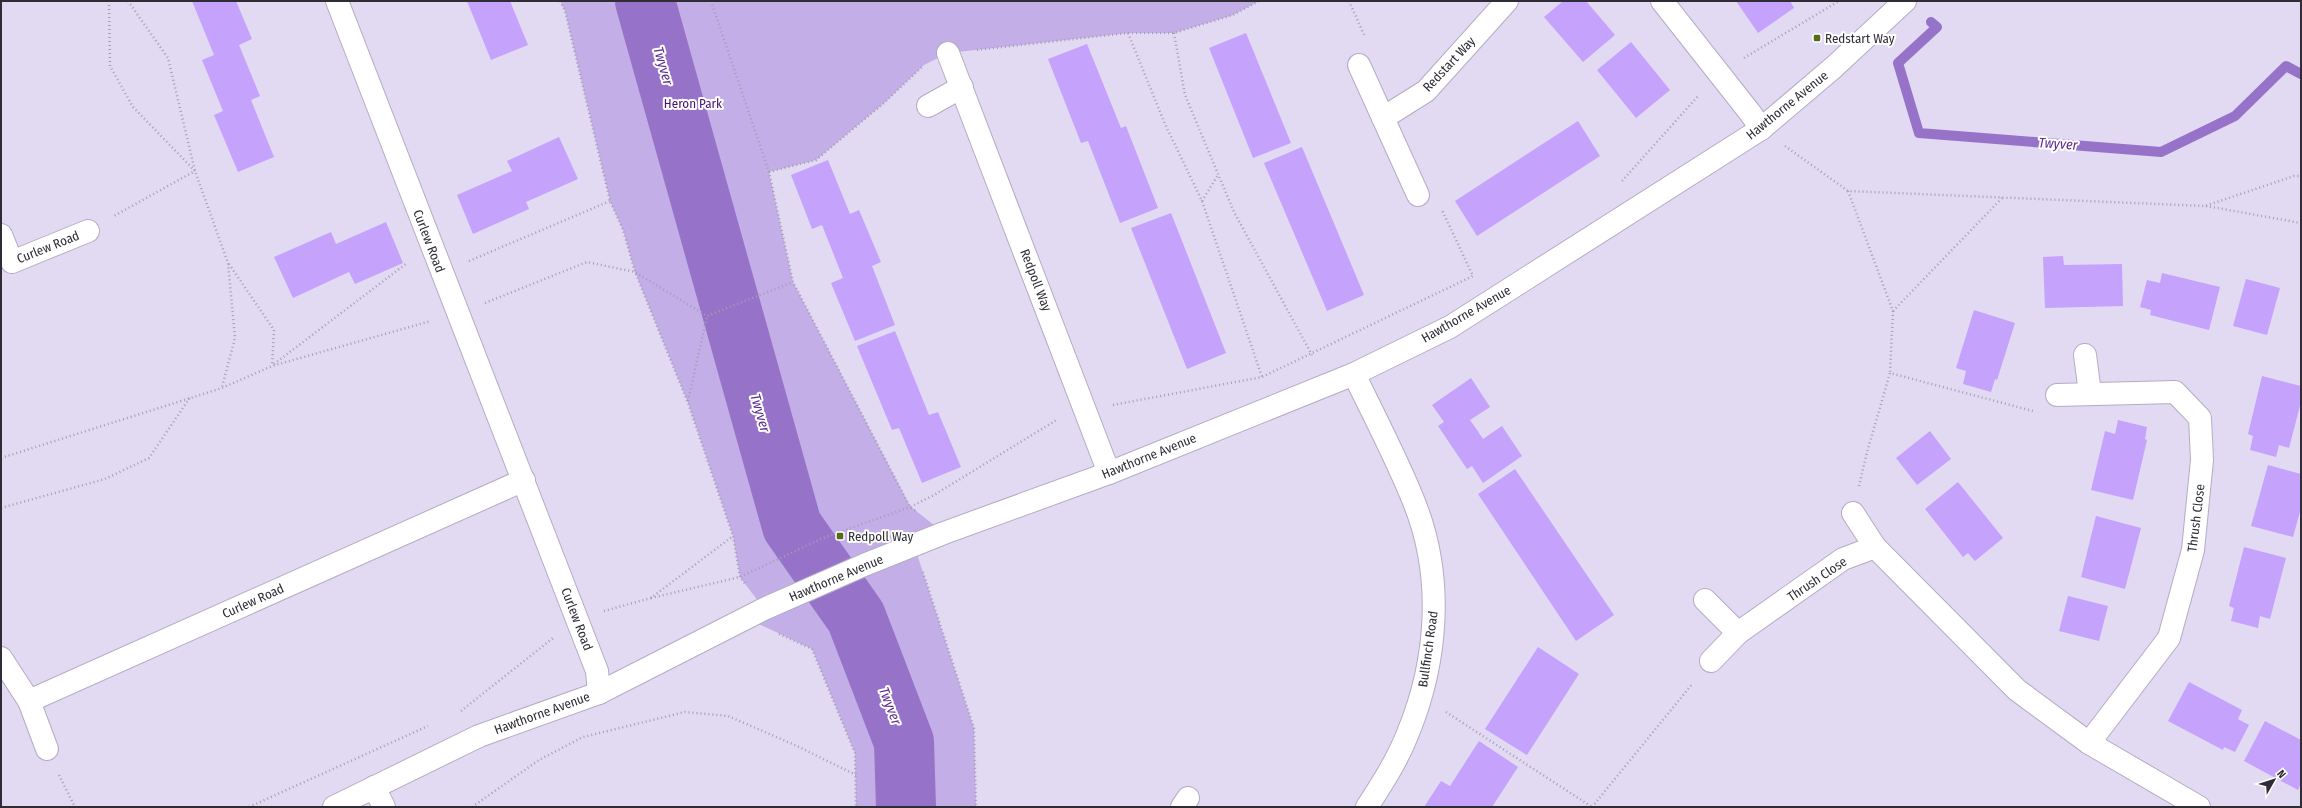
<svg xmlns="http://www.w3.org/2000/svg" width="2302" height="808" font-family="'Fira Sans Condensed',sans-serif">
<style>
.green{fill:#c3aee7}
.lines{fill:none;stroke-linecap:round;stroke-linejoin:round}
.stream{stroke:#9673c8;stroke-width:10}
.river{stroke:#9673c8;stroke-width:60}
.building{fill:#c5a2fc}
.minor-casing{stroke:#b4acc3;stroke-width:24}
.path{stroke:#a49eb1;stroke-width:2.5;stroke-dasharray:1 3;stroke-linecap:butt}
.minor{stroke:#fff;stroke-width:22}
.poi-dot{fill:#596b18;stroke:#fff;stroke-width:1.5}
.labels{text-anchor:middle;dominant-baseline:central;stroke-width:4;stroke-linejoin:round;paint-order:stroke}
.poi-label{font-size:13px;fill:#2f2c35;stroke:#fff;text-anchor:start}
.street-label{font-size:13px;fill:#2f2c35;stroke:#fff}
.park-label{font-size:13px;fill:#470f78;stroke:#fff}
.water-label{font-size:14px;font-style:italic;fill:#5b2a90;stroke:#fff}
</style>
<rect width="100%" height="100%" fill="#e2daf2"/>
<polygon class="green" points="560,1 1259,1 1233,15 1174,33 1128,33 948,53 924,65 884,103 816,160 769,172 793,282 910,506 944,533 914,545 974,728 976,807 856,807 855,753 812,649 746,618 764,609 740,577 733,536 688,403 635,272 623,230 610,201 565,11"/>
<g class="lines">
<polyline class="stream" points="1931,22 1937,27 1898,63 1919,133 2161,152 2235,116 2286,66 2301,74"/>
<polyline class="river" points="645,1 792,526 856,617 904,742 906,807"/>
</g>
<g class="building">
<polygon points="192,1 236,1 252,39 239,45 260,96 251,100 274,157 238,172 214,115 223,111 202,60 214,55"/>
<polygon points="467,1 510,1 528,45 491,60"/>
<polygon points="1563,1 1586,1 1615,35 1583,62 1544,17"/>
<polygon points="1736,1 1790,1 1794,8 1758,33"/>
<polygon points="1246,33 1291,143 1253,158 1209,48"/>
<polygon points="1631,42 1670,90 1636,118 1597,70"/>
<polygon points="1087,44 1121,128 1126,126 1158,208 1120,223 1088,141 1081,143 1048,59"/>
<polygon points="1578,121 1600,156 1477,236 1455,201"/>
<polygon points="559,137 578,179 526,202 529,209 473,234 457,195 512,171 507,161"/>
<polygon points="1302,147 1364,295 1327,311 1264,163"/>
<polygon points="828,160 850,214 859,210 881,262 872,266 895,325 855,341 831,283 843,278 822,225 812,229 791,175"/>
<polygon points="1171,213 1226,353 1187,369 1131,228"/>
<polygon points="386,222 403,263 355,284 349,272 293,298 274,257 331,232 336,244"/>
<polygon points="2063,256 2064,265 2122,264 2123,306 2045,308 2043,257"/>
<polygon points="2162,273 2220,287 2209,330 2150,315 2151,310 2140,307 2147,280 2160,283"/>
<polygon points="2246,279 2280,288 2267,335 2233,326"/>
<polygon points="1974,310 2015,323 1997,380 1995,379 1991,392 1963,384 1966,371 1956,368"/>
<polygon points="895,331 929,415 938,412 961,467 922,483 899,428 892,430 857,346"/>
<polygon points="2262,376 2301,386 2301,402 2289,448 2279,445 2276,457 2250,450 2253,436 2248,434"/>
<polygon points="1471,378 1490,407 1470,420 1477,430 1483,439 1502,426 1522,456 1483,483 1472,466 1467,469 1438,426 1444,422 1432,405"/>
<polygon points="2118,420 2147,427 2145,439 2147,440 2133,500 2091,490 2105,431 2115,434"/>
<polygon points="1930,431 1951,459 1917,485 1896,458"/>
<polygon points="2268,465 2301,474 2301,508 2293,537 2251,526"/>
<polygon points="1515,469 1614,615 1576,641 1478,494"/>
<polygon points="1958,482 2003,538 1975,561 1968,553 1963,557 1925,509"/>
<polygon points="2096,516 2141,528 2125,589 2081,577"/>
<polygon points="2244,547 2286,558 2270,619 2260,616 2258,628 2231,621 2234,608 2229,606"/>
<polygon points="2068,596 2108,606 2099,641 2059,631"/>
<polygon points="1538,647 1579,674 1527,755 1485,729"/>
<polygon points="2189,682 2242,710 2238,719 2249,725 2235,752 2224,747 2223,750 2168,721"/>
<polygon points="2265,721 2301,740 2301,783 2298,790 2244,761"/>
<polygon points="1479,741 1518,767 1492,807 1424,807 1441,781 1450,786"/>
</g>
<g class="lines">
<defs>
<g id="minor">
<polyline points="337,1 597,671 599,693"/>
<polyline points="1662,1 1751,114 1761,129"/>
<polyline points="948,53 1109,473"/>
<polyline points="1359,65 1418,195"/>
<polyline points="928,106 962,87"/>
<polyline points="1383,118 1426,91 1507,1"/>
<polyline points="1,235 12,262 88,231"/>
<polyline points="2085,355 2090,393"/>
<path d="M 1354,374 C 1374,416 1397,459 1414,502 C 1444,576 1438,660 1408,733 C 1398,759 1382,784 1367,807"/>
<polyline points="2057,395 2175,392 2200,418 2202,460 2193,550 2169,638 2089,743"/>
<polyline points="1853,513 1875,547"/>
<polyline points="1705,600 1738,633 1843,559 1875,547 2017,690 2089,743 2199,807"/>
<polyline points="1,658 29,701 524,480"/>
<polyline points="1711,661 1738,633"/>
<polyline points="29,701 47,749"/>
<polyline points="374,787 384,807"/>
<polyline points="334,807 479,736 599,693 764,609 864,565 944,533 1109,473 1354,374 1450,327 1761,129 1834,67 1905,1"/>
<polyline points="1182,807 1188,798"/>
</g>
</defs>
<use href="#minor" class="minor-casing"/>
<g class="path">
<polyline points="109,1 110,66 133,107 195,171 112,217"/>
<polyline points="128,1 168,58 195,171 228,263 235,338 222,387"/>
<polyline points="560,1 565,11 610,201 623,230 635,272 688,403 733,536 740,577 746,585"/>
<polyline points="711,1 769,172 793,282 910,507 917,512"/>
<polyline points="1349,1 1365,37"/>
<polyline points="1128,33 1165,124 1202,201 1262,377"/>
<polyline points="1174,33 1185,95 1234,212 1312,355"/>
<polyline points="977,50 1128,33 1174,33 1233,15 1259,1"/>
<polyline points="1744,58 1839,1"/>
<polyline points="1785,146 1848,191 2205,206 2294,176 2301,176"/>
<polyline points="769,172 816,160 884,103 923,66"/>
<polyline points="1622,181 1699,95"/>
<polyline points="1848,191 1893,311 1890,373"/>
<polyline points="1202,201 1218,175"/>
<polyline points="2206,206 2301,223"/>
<polyline points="469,261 610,201"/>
<polyline points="229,264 274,330 272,366"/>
<polyline points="485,303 587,262 635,272 707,316 793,282"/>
<polyline points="1893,311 2003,197"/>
<polyline points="274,364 407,263"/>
<polyline points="688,401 707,316"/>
<polyline points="1113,405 1262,377 1473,276 1442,210"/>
<polyline points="1,458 222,388 272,366 431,321"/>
<polyline points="1859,486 1867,452 1890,373 2033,411"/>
<polyline points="1,508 105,479 149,458 191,396"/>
<polyline points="923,572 974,728 976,807"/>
<polyline points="651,598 740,577 823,538 910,507 934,495 1058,419"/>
<polyline points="604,611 651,598 733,536"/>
<polyline points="779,634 812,649 855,753 856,807"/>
<polyline points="461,711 553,638"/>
<polyline points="1446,712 1592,807"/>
<polyline points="59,775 75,807"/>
<polyline points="249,807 428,726"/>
<polyline points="472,807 539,760 583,737 685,712 728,716 797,746 856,775"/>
<polyline points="1592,807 1693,683"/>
</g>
<use href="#minor" class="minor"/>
</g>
<g class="poi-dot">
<rect x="1813" y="34" width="8" height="8" rx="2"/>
<rect x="836" y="532" width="8" height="8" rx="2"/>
</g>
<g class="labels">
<g class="poi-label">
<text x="1825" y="38">Redstart Way</text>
<text x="848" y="536">Redpoll Way</text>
</g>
<g class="street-label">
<text transform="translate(1449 64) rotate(-47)">Redstart Way</text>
<text transform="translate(1787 105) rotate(-39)">Hawthorne Avenue</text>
<text transform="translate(429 241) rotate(69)">Curlew Road</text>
<text transform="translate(48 247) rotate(-22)">Curlew Road</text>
<text transform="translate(1036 280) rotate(69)">Redpoll Way</text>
<text transform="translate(1466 314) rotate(-30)">Hawthorne Avenue</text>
<text transform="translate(1149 456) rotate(-22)">Hawthorne Avenue</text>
<text transform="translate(2196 518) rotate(-83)">Thrush Close</text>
<text transform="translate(836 578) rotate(-23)">Hawthorne Avenue</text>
<text transform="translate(1817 579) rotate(-34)">Thrush Close</text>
<text transform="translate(253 601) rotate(-24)">Curlew Road</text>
<text transform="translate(577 619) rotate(69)">Curlew Road</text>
<text transform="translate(1428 649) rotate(-82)">Bullfinch Road</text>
<text transform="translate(542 713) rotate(-20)">Hawthorne Avenue</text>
</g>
<g class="park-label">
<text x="693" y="103">Heron Park</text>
</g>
<g class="water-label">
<text transform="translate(663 66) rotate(74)">Twyver</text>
<text transform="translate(2058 144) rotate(4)">Twyver</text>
<text transform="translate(760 413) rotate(74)">Twyver</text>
<text transform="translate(890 706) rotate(69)">Twyver</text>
</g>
</g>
<rect width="2302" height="808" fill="none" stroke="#2f2c35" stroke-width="4"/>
<g transform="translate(2274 780) rotate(51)" stroke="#ffffff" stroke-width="3" paint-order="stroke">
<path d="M0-3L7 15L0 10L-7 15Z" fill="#2f2c35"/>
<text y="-6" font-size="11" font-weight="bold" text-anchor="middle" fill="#2f2c35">N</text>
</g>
</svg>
